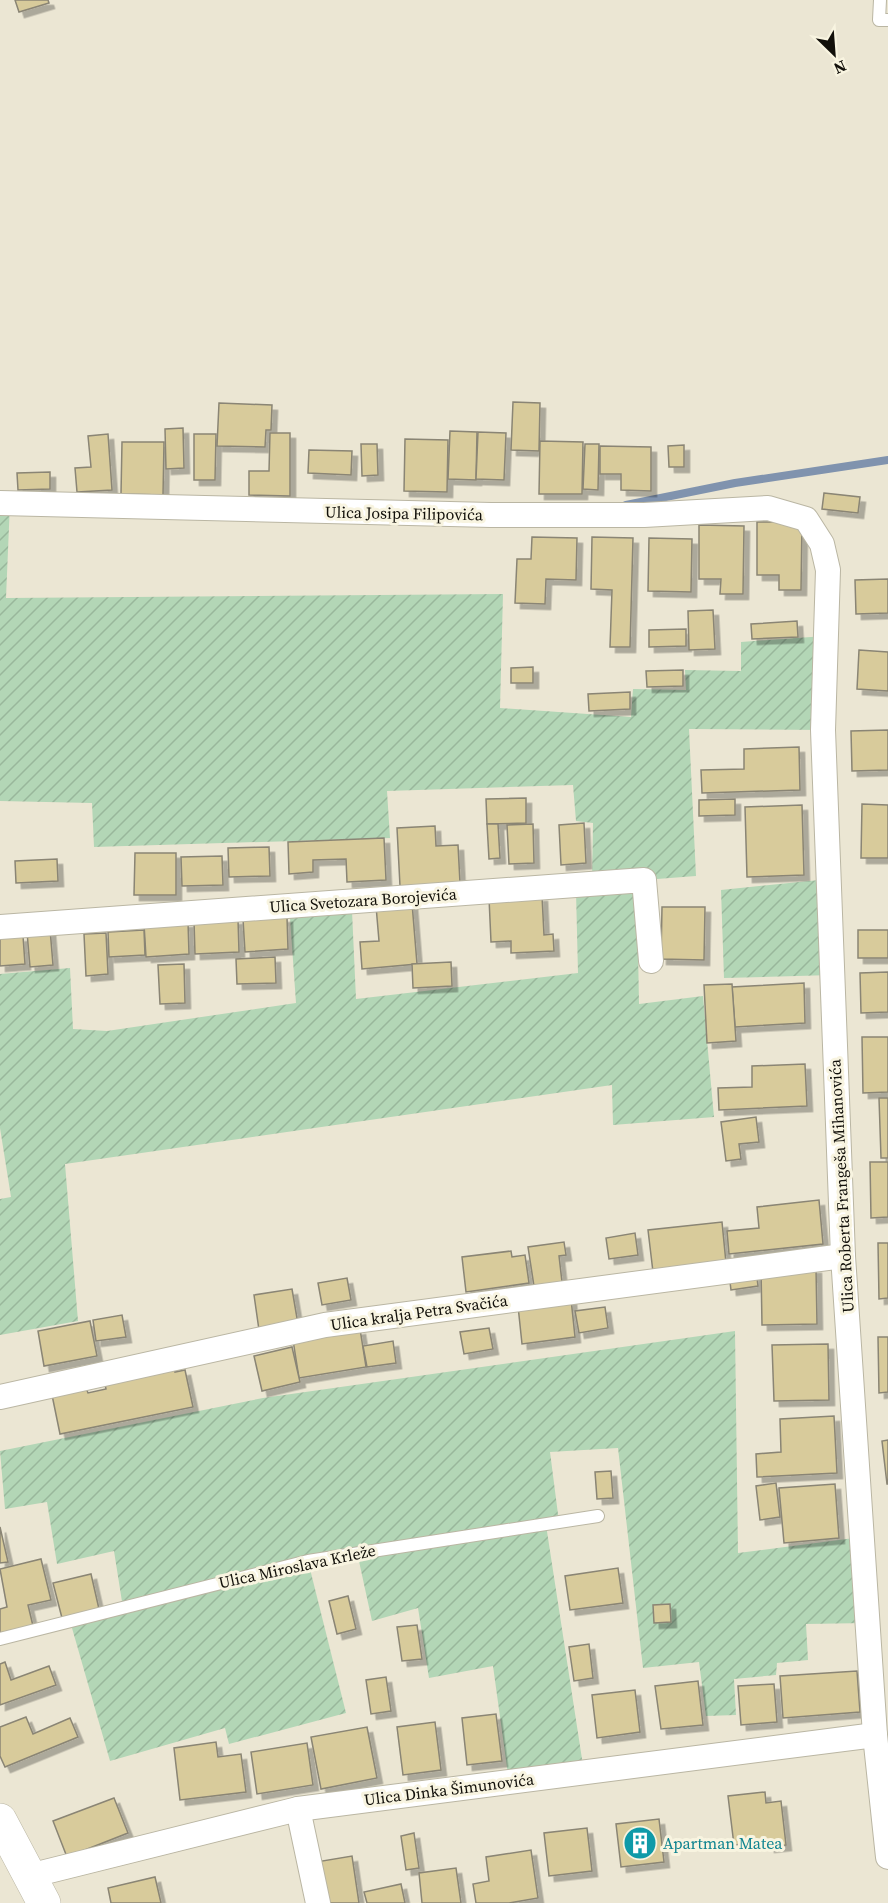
<svg xmlns="http://www.w3.org/2000/svg" width="888" height="1903" font-family="'Source Serif 4',serif">
<style>
.garden{fill:url(#garden-furrows)}
.lines{fill:none;stroke-linecap:round;stroke-linejoin:round}
.stream{stroke:#8093ae;stroke-width:8}
.building{fill:#d8cb9b;stroke:#8a8574;stroke-width:1.5;filter:url(#shadow)}
.lane-casing{stroke:#bab6a3;stroke-width:14}
.street-casing{stroke:#bab6a3;stroke-width:26}
.secondary-casing{stroke:#bab6a3;stroke-width:34}
.lane{stroke:#fff;stroke-width:12}
.street{stroke:#fff;stroke-width:24}
.secondary{stroke:#fff;stroke-width:33}
.labels{text-anchor:middle;dominant-baseline:central;stroke-width:6;stroke-linejoin:round;paint-order:stroke}
.street-label{font-size:16px;fill:#12100a;stroke:#f8f4e0}
.culture-label{font-size:16px;fill:#0d838f;stroke:#f8f4e0;text-anchor:start}
</style>
<defs>
<pattern id="garden-furrows" width="10" height="10" patternUnits="userSpaceOnUse" patternTransform="scale(1.5)"><rect width="10" height="10" fill="#b3d6b6"/><path d="M-1 1l2-2M0 10L10 0M9 11l2-2" fill="none" stroke="#99b79b"/></pattern>
<filter id="shadow"><feDropShadow dx="5.5" dy="5.5" stdDeviation="0" flood-color="#0004"/></filter>
</defs>
<rect width="100%" height="100%" fill="#ebe6d3"/>
<g class="garden">
<polygon points="0,503 10,503 6,598 503,594 500,708 631,717 633,689 686,690 685,670 741,671 741,642 825,636 823,730 689,729 696,876 592,884 593,823 576,821 573,785 387,791 390,838 94,847 92,803 0,801"/>
<polygon points="829,879 832,975 724,978 721,890"/>
<polygon points="576,892 637,893 639,1004 703,996 714,1117 613,1125 612,1085 65,1164 78,1321 0,1335 0,1199 11,1197 0,1128 0,974 70,968 73,1029 107,1031 296,1003 290,918 352,911 356,999 578,973"/>
<polygon points="735,1331 738,1553 862,1537 867,1623 806,1624 808,1660 777,1663 776,1675 734,1679 736,1715 706,1716 699,1662 643,1668 618,1448 550,1452 559,1522 546,1525 584,1772 509,1782 493,1666 429,1678 418,1608 372,1621 357,1552 308,1561 346,1713 229,1744 225,1728 110,1761 70,1621 123,1608 114,1551 57,1564 47,1502 5,1509 0,1451 263,1398"/>
</g>
<g class="lines">
<polyline class="stream" points="626,505 735,483 888,460"/>
</g>
<g class="building">
<polygon points="15,0 48,0 49,3 19,12"/>
<polygon points="513,402 540,403 539,451 511,450"/>
<polygon points="219,403 272,405 271,430 266,430 265,447 217,446"/>
<polygon points="183,428 184,468 166,469 165,429"/>
<polygon points="450,431 477,432 476,480 448,479"/>
<polygon points="478,432 506,433 504,480 476,479"/>
<polygon points="270,433 290,433 290,496 249,495 249,471 269,471"/>
<polygon points="108,434 112,490 77,492 75,468 91,467 88,436"/>
<polygon points="194,434 216,434 215,480 194,480"/>
<polygon points="405,439 448,440 447,492 404,491"/>
<polygon points="540,441 583,442 582,494 539,494"/>
<polygon points="122,442 164,442 163,495 121,494"/>
<polygon points="361,444 377,444 378,475 362,476"/>
<polygon points="585,444 599,444 598,490 583,489"/>
<polygon points="684,445 684,467 669,467 668,446"/>
<polygon points="600,446 651,447 651,491 621,490 621,474 600,474"/>
<polygon points="309,450 352,451 351,475 308,473"/>
<polygon points="50,472 50,489 18,490 17,473"/>
<polygon points="824,493 860,497 858,513 822,509"/>
<polygon points="757,522 802,522 801,590 779,590 779,575 757,575"/>
<polygon points="699,525 744,526 743,594 720,594 721,579 699,579"/>
<polygon points="532,537 577,538 576,580 546,579 545,604 515,603 517,559 531,559"/>
<polygon points="592,537 633,538 630,647 610,647 612,590 591,589"/>
<polygon points="649,538 692,539 691,592 648,591"/>
<polygon points="888,579 888,613 856,614 855,580"/>
<polygon points="713,610 715,649 689,650 688,611"/>
<polygon points="797,621 798,637 752,639 751,624"/>
<polygon points="686,629 686,646 649,647 649,630"/>
<polygon points="859,650 888,652 888,691 857,689"/>
<polygon points="533,667 533,683 511,683 511,668"/>
<polygon points="683,670 683,686 647,687 646,671"/>
<polygon points="630,692 630,709 589,711 588,694"/>
<polygon points="888,730 888,770 852,771 851,731"/>
<polygon points="799,747 800,790 702,793 701,770 744,769 744,749"/>
<polygon points="526,798 526,823 487,824 486,799"/>
<polygon points="735,799 735,815 699,816 699,800"/>
<polygon points="862,804 888,805 888,858 861,858"/>
<polygon points="802,805 804,875 747,877 745,807"/>
<polygon points="584,823 586,863 561,865 559,825"/>
<polygon points="487,824 498,824 500,858 489,859"/>
<polygon points="533,824 534,863 509,864 507,825"/>
<polygon points="435,826 436,846 458,845 460,883 400,886 397,828"/>
<polygon points="384,838 386,880 347,882 346,859 313,860 313,872 289,874 288,842"/>
<polygon points="269,847 270,876 229,877 228,848"/>
<polygon points="135,853 176,853 176,895 134,895"/>
<polygon points="222,856 223,885 182,886 181,857"/>
<polygon points="57,859 58,881 16,883 15,861"/>
<polygon points="542,896 544,935 553,934 554,951 511,953 511,941 491,942 489,898"/>
<polygon points="412,903 417,964 362,969 360,942 379,941 376,906"/>
<polygon points="662,907 705,907 704,960 661,959"/>
<polygon points="287,917 288,949 245,952 243,919"/>
<polygon points="238,919 239,952 195,954 194,921"/>
<polygon points="188,922 189,954 146,957 144,924"/>
<polygon points="50,929 53,965 30,967 27,932"/>
<polygon points="144,930 145,955 109,957 108,932"/>
<rect x="858" y="930" width="30" height="28"/>
<polygon points="106,933 108,974 86,976 84,934"/>
<polygon points="23,936 25,964 0,966 0,938"/>
<polygon points="275,957 276,983 237,984 236,959"/>
<polygon points="451,962 452,986 413,988 412,964"/>
<polygon points="184,964 185,1003 160,1004 158,965"/>
<polygon points="888,972 888,1012 861,1013 860,973"/>
<polygon points="804,983 805,1023 735,1027 732,987"/>
<polygon points="732,984 736,1041 707,1043 704,985"/>
<polygon points="862,1037 888,1037 888,1092 863,1093"/>
<polygon points="805,1064 807,1106 719,1110 718,1088 752,1087 752,1066"/>
<polygon points="879,1098 888,1098 888,1158 881,1158"/>
<polygon points="756,1117 759,1142 739,1144 741,1159 726,1161 721,1122"/>
<polygon points="870,1162 888,1162 888,1217 871,1218"/>
<polygon points="819,1200 823,1244 729,1254 727,1231 759,1228 757,1207"/>
<polygon points="722,1222 726,1263 653,1272 648,1230"/>
<polygon points="635,1233 638,1255 609,1259 606,1238"/>
<polygon points="564,1242 566,1255 559,1256 562,1282 534,1286 528,1247"/>
<polygon points="878,1243 888,1243 888,1298 879,1299"/>
<polygon points="511,1251 512,1257 525,1255 529,1283 466,1292 462,1257"/>
<polygon points="816,1268 817,1324 762,1325 761,1269"/>
<polygon points="756,1270 758,1286 731,1290 729,1274"/>
<polygon points="347,1278 351,1300 322,1305 318,1283"/>
<polygon points="292,1289 298,1324 259,1330 254,1295"/>
<polygon points="571,1299 575,1337 522,1344 518,1306"/>
<polygon points="605,1307 608,1328 579,1333 575,1311"/>
<polygon points="122,1315 126,1337 96,1341 93,1320"/>
<polygon points="90,1321 97,1356 44,1366 38,1331"/>
<polygon points="489,1328 493,1349 464,1354 460,1332"/>
<polygon points="360,1329 366,1367 299,1378 293,1340"/>
<polygon points="878,1337 888,1337 888,1392 879,1393"/>
<polygon points="393,1341 396,1363 367,1367 363,1346"/>
<polygon points="828,1344 829,1400 774,1401 772,1345"/>
<polygon points="292,1347 300,1382 262,1391 254,1356"/>
<polygon points="173,1360 175,1372 185,1370 193,1407 60,1434 52,1395 86,1388 88,1393 106,1389 103,1375"/>
<polygon points="834,1416 837,1473 757,1477 756,1454 781,1452 780,1419"/>
<polygon points="888,1440 888,1484 887,1484 882,1441"/>
<polygon points="611,1471 613,1498 597,1499 595,1472"/>
<polygon points="776,1483 780,1517 760,1520 756,1486"/>
<polygon points="835,1484 839,1538 784,1543 779,1488"/>
<polygon points="0,1527 8,1562 0,1563"/>
<polygon points="41,1559 51,1600 28,1605 33,1626 0,1633 0,1609 7,1607 0,1569"/>
<polygon points="618,1568 623,1603 570,1610 565,1576"/>
<polygon points="91,1574 99,1609 62,1618 53,1583"/>
<polygon points="348,1596 356,1629 337,1634 329,1601"/>
<polygon points="670,1604 671,1622 654,1623 653,1605"/>
<polygon points="417,1625 422,1659 402,1661 397,1627"/>
<polygon points="589,1644 593,1678 574,1681 569,1647"/>
<polygon points="5,1662 11,1680 49,1666 56,1685 0,1705 0,1664"/>
<polygon points="857,1671 860,1712 783,1718 780,1676"/>
<polygon points="386,1677 391,1711 371,1714 366,1680"/>
<polygon points="698,1681 703,1725 661,1729 655,1686"/>
<polygon points="774,1684 777,1722 741,1725 738,1686"/>
<polygon points="635,1690 640,1732 597,1738 592,1695"/>
<polygon points="496,1714 502,1761 467,1765 462,1718"/>
<polygon points="26,1717 33,1734 70,1718 78,1737 5,1767 0,1756 0,1727"/>
<polygon points="435,1722 441,1770 403,1775 397,1727"/>
<polygon points="367,1727 377,1778 321,1789 311,1737"/>
<polygon points="216,1742 218,1757 241,1754 246,1792 180,1800 174,1748"/>
<polygon points="307,1743 313,1785 257,1794 251,1752"/>
<polygon points="765,1792 766,1803 781,1801 786,1845 769,1847 768,1841 734,1845 728,1796"/>
<polygon points="114,1798 128,1833 67,1857 53,1821"/>
<polygon points="659,1819 664,1862 621,1867 616,1824"/>
<polygon points="587,1828 592,1871 549,1876 544,1833"/>
<polygon points="414,1833 419,1868 406,1870 401,1836"/>
<polygon points="531,1850 538,1898 509,1903 476,1903 473,1884 489,1881 486,1857"/>
<polygon points="352,1856 359,1903 322,1903 316,1862"/>
<polygon points="456,1868 461,1903 422,1903 419,1873"/>
<polygon points="155,1877 161,1903 111,1903 108,1888"/>
<polygon points="401,1884 405,1903 367,1903 364,1892"/>
</g>
<g class="lines">
<defs>
<g id="lane">
<polyline points="880,0 879,20 888,20"/>
<polyline points="0,1639 308,1561 598,1516"/>
</g>
<g id="street">
<polyline points="0,503 491,515 644,515 768,508 806,519 822,544 828,570 823,730 843,1256 875,1735 888,1857"/>
<polyline points="0,927 644,880 651,961"/>
<polyline points="0,1397 325,1325 843,1256"/>
<polyline points="298,1809 318,1903"/>
<polyline points="29,1876 298,1809 875,1735"/>
</g>
<polyline id="secondary" points="0,1820 44,1903"/>
</defs>
<use href="#lane" class="lane-casing"/>
<use href="#street" class="street-casing"/>
<use href="#secondary" class="secondary-casing"/>
<use href="#lane" class="lane"/>
<use href="#street" class="street"/>
<use href="#secondary" class="secondary"/>
</g>
<defs>
<symbol id="building-disc" viewBox="-11 -11 22 22"><circle r="9.5" fill="#0f9aa8" stroke="#f8f4e0"/><path d="M-4-6H4V6H1V3H-1V6H-4ZM-2.5-4.3h1.7v1.8h-1.7ZM.8-4.3h1.7v1.8H.8ZM-2.5-1h1.7V.8h-1.7ZM.8-1h1.7V.8H.8Z" fill="#fff"/></symbol>
</defs>
<g fill-rule="evenodd">
<use href="#building-disc" x="621" y="1824" width="38" height="38"/>
</g>
<g class="labels">
<g class="street-label">
<text transform="translate(404 513) rotate(1)">Ulica Josipa Filipovića</text>
<text transform="translate(363 900) rotate(-4)">Ulica Svetozara Borojevića</text>
<text transform="translate(841 1186) rotate(-93)">Ulica Roberta Frangeša Mihanovića</text>
<text transform="translate(419 1312) rotate(-8)">Ulica kralja Petra Svačića</text>
<text transform="translate(297 1566) rotate(-12)">Ulica Miroslava Krleže</text>
<text transform="translate(449 1789) rotate(-7)">Ulica Dinka Šimunovića</text>
</g>
<g class="culture-label">
<text x="663" y="1843">Apartman Matea</text>
</g>
</g>
<g transform="translate(834 54) rotate(155)" stroke="#f8f4e0" stroke-width="4.5" paint-order="stroke">
<path d="M0-4.5L10 22L0 15L-10 22Z" fill="#12100a"/>
<text y="-9" font-size="16" font-weight="bold" text-anchor="middle" fill="#12100a">N</text>
</g>
</svg>
